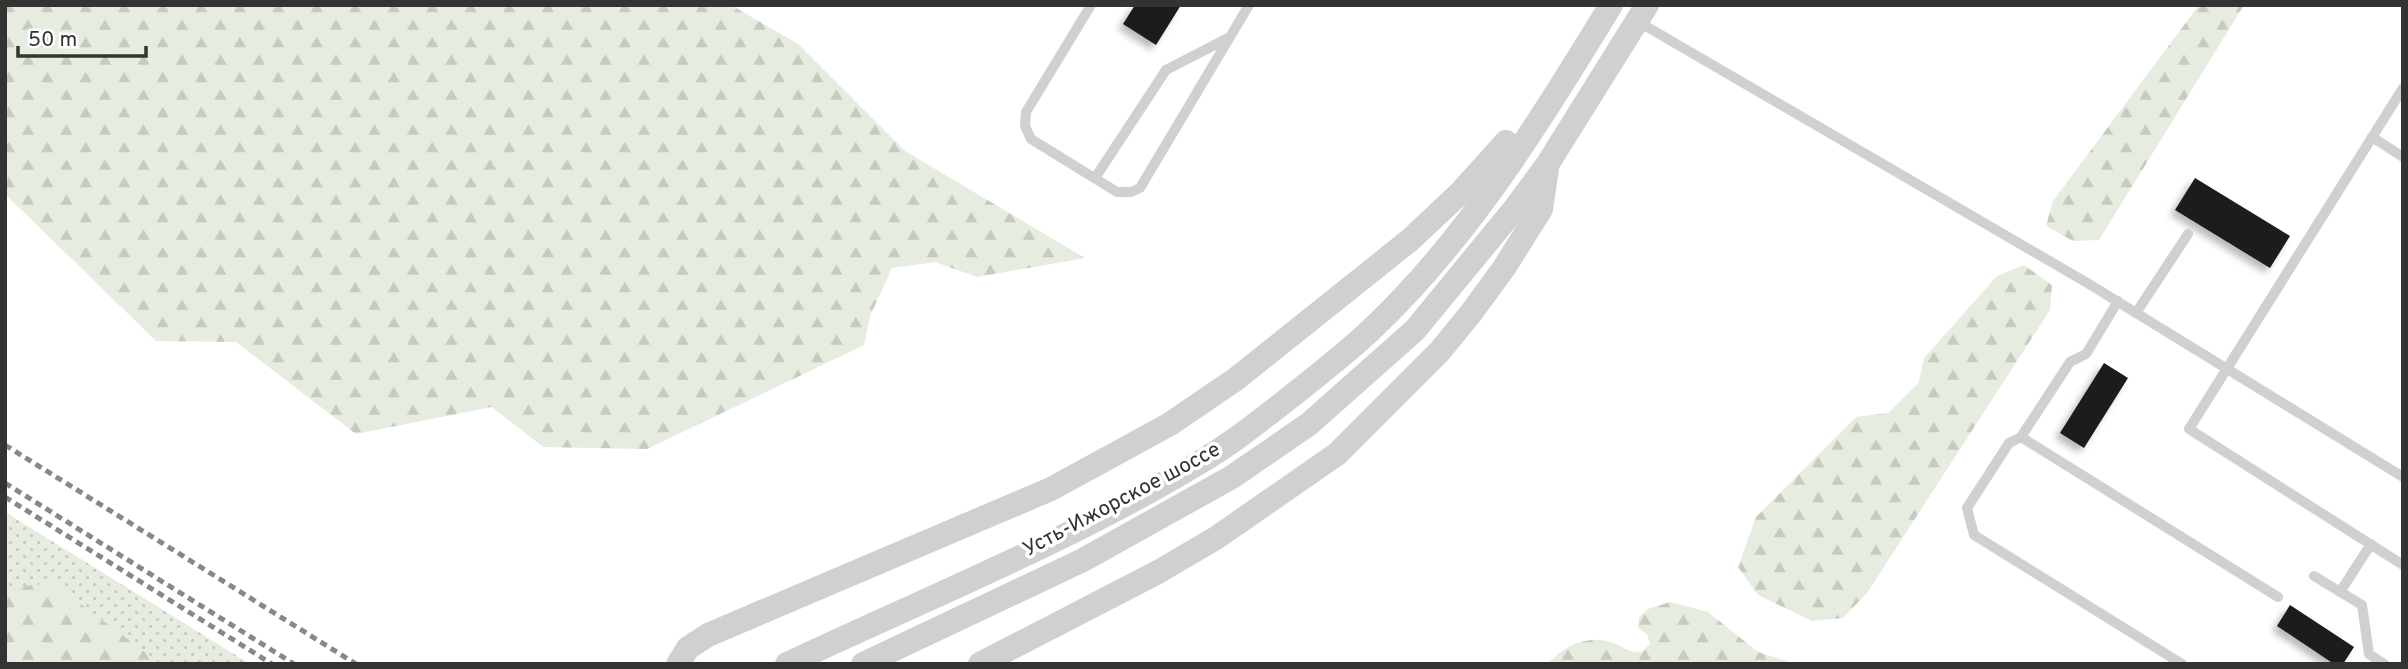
<svg xmlns="http://www.w3.org/2000/svg" width="2408" height="669" font-family="Overpass,sans-serif">
<style>
.grass{fill:url(#grass-dots)}
.forest{fill:url(#forest-firs)}
.building{fill:#1a1a1a;filter:url(#shadow)}
.lines{fill:none;stroke-linecap:round;stroke-linejoin:round}
.service{stroke:#d0d0d0;stroke-width:10}
.tertiary{stroke:#d0d0d0;stroke-width:24}
.rail{stroke:#888;stroke-width:5;stroke-dasharray:7 5;stroke-linecap:butt}
.labels{text-anchor:middle;dominant-baseline:central;stroke-width:7;stroke-linejoin:round;paint-order:stroke}
.street-label{font-size:21px;fill:#333;stroke:#fff}
</style>
<defs>
<pattern id="grass-dots" width="8" height="8" patternUnits="userSpaceOnUse" patternTransform="scale(1.75)"><rect width="8" height="8" fill="#e6ecdf"/><path d="M2 2h.1M6 6h.1" fill="none" stroke="#c6cbc0" stroke-width="1.8" stroke-linecap="round"/></pattern>
<pattern id="forest-firs" width="22" height="20" patternUnits="userSpaceOnUse" patternTransform="scale(1.75)"><rect width="22" height="20" fill="#e6ecdf"/><path d="M5 1l3.5 6h-7zM16 11l3.5 6h-7z" fill="#c6cbc0"/></pattern>
<filter id="shadow"><feDropShadow dx="-5" dy="5" stdDeviation="3.5" flood-color="#0004"/></filter>
</defs>
<rect width="100%" height="100%" fill="#fff"/>
<polygon class="grass" points="5,512 250,664 5,664"/>
<g class="forest">
<polygon points="5,5 731,5 798,44 905,151 1085,258 977,277 935,262 892,268 870,316 864,345 647,449 543,447 492,407 356,434 236,342 156,341 5,194"/>
<polygon points="2199,5 2244,5 2099,240 2073,241 2046,226 2053,201"/>
<polygon points="2024,265 2052,285 2050,310 1867,593 1843,618 1812,621 1758,595 1738,567 1756,517 1856,417 1888,413 1919,382 1924,358 1997,276"/>
<polygon points="53,583 161,664 5,664 5,588"/>
<path d="M 1670,602 L 1708,612 L 1758,652 L 1795,664 L 1548,664 C 1564,646 1587,635 1610,642 C 1624,646 1627,653 1642,652 L 1650,644 L 1647,634 L 1638,628 L 1639,617 L 1648,609 Z"/>
</g>
<g class="building">
<polygon points="1135,5 1181,5 1156,45 1123,24"/>
<polygon points="2195,178 2290,236 2270,268 2175,210"/>
<polygon points="2104,363 2128,378 2084,448 2060,433"/>
<polygon points="2290,605 2354,647 2343,664 2334,664 2277,626"/>
</g>
<g class="lines">
<g class="service">
<polyline points="1091,5 1026,112 1025,126 1031,139 1117,192 1131,192 1140,188 1249,5"/>
<polyline points="1637,21 2089,284 2403,477"/>
<polyline points="2403,88 2189,429 2403,565"/>
<polyline points="2372,137 2403,157"/>
<polyline points="1095,178 1166,70 1230,37"/>
<polyline points="2136,313 2188,234"/>
<polyline points="2021,437 2070,362 2086,354 2118,301"/>
<polyline points="2314,576 2362,605 2369,654 2384,664"/>
<polyline points="2340,592 2371,544"/>
<polyline points="2182,664 1974,535 1967,508 2009,443 2021,437 2278,597"/>
</g>
<g class="tertiary">
<polyline points="678,664 688,648 708,635 1051,489 1170,424 1236,379 1410,240 1460,193 1506,142"/>
<path d="M 787,664 C 923,600 1069,541 1197,464 C 1233,443 1266,416 1298,391 C 1325,369 1353,348 1377,324 C 1471,234 1544,115 1611,5"/>
<polyline points="863,664 1083,560 1232,477 1309,424 1415,330 1516,207 1547,165 1647,5"/>
<polyline points="980,664 1158,572 1216,538 1337,454 1440,351 1471,313 1504,268 1541,209 1547,169"/>
</g>
<g class="rail">
<polyline points="5,445 356,664"/>
<polyline points="5,483 294,664"/>
<polyline points="5,497 272,664"/>
</g>
</g>
<g class="labels">
<g class="street-label">
<text transform="translate(1122 500) rotate(-28)">Усть-Ижорское шоссе</text>
</g>
</g>
<rect width="2408" height="669" fill="none" stroke="#333333" stroke-width="14"/>
<path d="M18 46v10h128v-10" fill="none" stroke="#333333" stroke-width="3.5"/>
<text x="28" y="46" font-size="21" fill="#333333" stroke="#ffffff" stroke-width="5" paint-order="stroke">50 m</text>
</svg>
